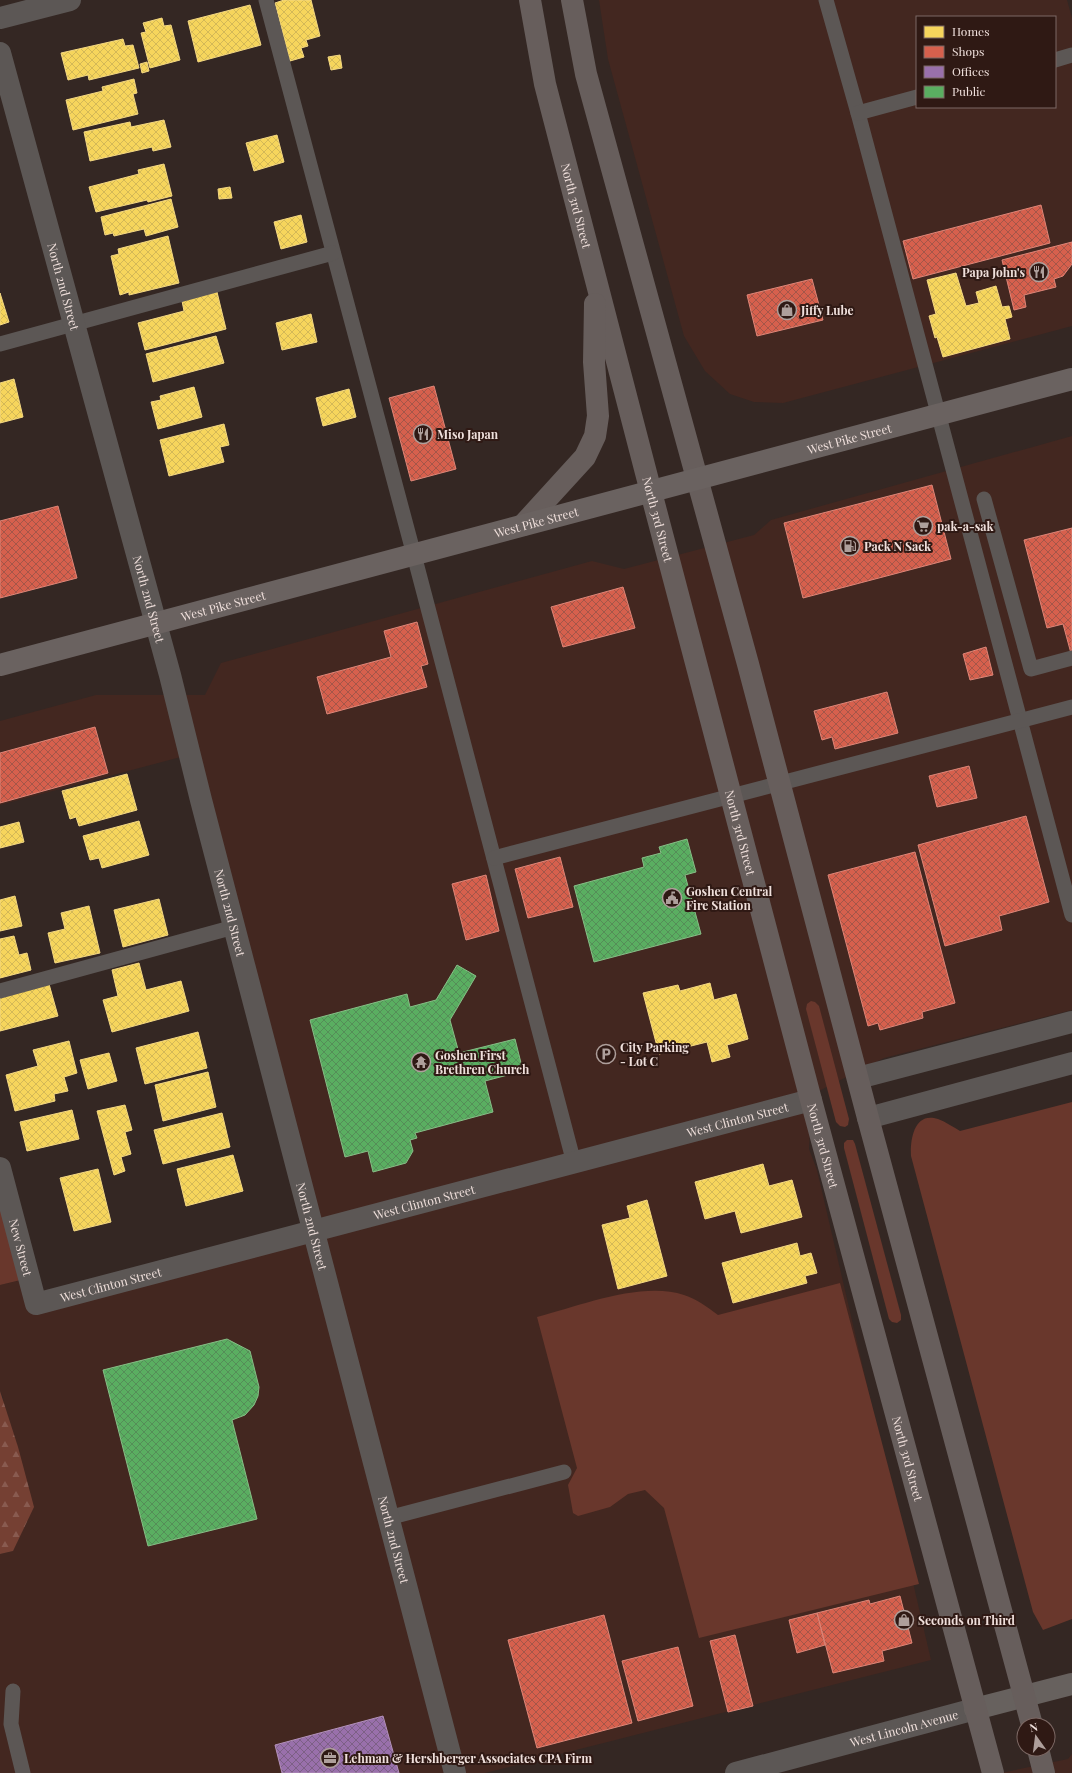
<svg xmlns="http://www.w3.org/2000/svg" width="1072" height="1773" font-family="'Playfair Display',serif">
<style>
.built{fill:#432720;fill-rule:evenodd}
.green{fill:#69372c}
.forest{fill:url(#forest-firs)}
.homes{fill:url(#homes-cross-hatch);stroke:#f4d882}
.shops{fill:url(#shops-cross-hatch);stroke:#de8678}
.offices{fill:url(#offices-cross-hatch);stroke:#b391b9}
.public{fill:url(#public-cross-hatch);stroke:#87bd86}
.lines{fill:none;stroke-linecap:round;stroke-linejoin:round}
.service{stroke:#5c5755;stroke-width:15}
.minor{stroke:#5c5755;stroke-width:22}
.tertiary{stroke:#5c5755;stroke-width:22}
.secondary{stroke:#67615e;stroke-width:22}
.primary{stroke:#675e5c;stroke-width:22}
.trunk{stroke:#6a6260;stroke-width:22}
.labels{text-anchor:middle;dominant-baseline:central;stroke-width:4;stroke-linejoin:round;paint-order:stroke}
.street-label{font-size:12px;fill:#efdfdb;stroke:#2f1914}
.poi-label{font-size:12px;font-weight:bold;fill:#efdfdb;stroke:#2f1914;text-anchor:start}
</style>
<defs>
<pattern id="forest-firs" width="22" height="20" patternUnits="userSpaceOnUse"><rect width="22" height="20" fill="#754033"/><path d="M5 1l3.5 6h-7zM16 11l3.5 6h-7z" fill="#895b50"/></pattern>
<pattern id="homes-cross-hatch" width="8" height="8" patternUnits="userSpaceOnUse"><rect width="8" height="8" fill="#f6d55c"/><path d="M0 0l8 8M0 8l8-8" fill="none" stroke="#d3b857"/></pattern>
<pattern id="shops-cross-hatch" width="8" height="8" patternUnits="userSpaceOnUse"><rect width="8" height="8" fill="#d6604d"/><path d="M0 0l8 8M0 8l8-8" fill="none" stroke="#a45649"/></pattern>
<pattern id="offices-cross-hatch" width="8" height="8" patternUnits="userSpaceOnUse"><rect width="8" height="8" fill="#9970ab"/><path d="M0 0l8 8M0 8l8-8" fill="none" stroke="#7d6086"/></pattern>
<pattern id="public-cross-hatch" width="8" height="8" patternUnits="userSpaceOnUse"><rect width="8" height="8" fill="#5aae61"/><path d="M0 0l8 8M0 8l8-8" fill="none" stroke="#558e58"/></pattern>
</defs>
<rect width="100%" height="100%" fill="#342723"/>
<g class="built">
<path d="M 599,0 L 1067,0 L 1072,18 L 1072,326 L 783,403 L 754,402 L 730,394 L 705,371 L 684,336 L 608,59 ZM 917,17 L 1055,17 L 1055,107 L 917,107 Z"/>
<polygon points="1072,436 1072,1010 884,1058 807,1097 316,1224 192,754 0,805 0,721 96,695 205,695 221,663 592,561 624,569 754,535 771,520"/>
<polygon points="811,1100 809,1149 817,1170 931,1660 485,1773 0,1773 0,1554 13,1551 3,1397 0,1391 0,1285 29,1278 36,1304"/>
<polygon points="1072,1754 1072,1773 1001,1773 1068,1759"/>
</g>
<g class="green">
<polygon points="811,1001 815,1002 819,1006 849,1119 848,1125 845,1127 840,1126 836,1122 806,1009 807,1004"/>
<path d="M 1072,1102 L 1072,1619 L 1043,1630 L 1033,1612 L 911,1156 C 910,1140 914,1111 938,1119 C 946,1122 953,1127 960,1131 Z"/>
<polygon points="847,1140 853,1140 855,1144 901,1315 901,1320 897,1323 892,1322 889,1319 844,1148 844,1143"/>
<polygon points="0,1168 29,1278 0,1285"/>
<path d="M 840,1283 L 919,1584 L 699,1638 L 664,1508 L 645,1490 L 628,1494 L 610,1507 L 578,1516 L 573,1513 L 568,1485 L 577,1468 L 537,1317 C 580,1306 641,1281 684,1295 C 697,1299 707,1307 718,1315 Z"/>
</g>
<polygon class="forest" points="0,1391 18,1447 34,1507 13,1551 0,1554"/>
<g class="homes">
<polygon points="284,0 311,0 320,36 306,40 308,46 301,48 304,57 290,61 275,3"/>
<polygon points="250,5 261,45 198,62 188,21"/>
<polygon points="162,18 164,26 171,25 180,60 150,68 141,33 146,32 143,23"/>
<polygon points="123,39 125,46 133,45 139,68 89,80 88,75 68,80 61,53"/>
<polygon points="340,55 342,68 331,70 328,57"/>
<polygon points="147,62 149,71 142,73 140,64"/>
<polygon points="134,79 137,93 133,94 138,114 73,130 66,100 103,91 102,87"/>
<polygon points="164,120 171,147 153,151 152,147 90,161 84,132 130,122 131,127"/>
<polygon points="277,135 284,162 254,171 246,143"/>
<polygon points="164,164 172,196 148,202 147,200 96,212 89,187 139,174 138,170"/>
<polygon points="230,187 232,198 219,199 218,189"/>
<polygon points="171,199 178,227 146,236 144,229 114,236 113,233 105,235 101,217"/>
<polygon points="301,215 307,242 281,249 274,222"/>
<polygon points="168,236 179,283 129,295 129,292 120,295 111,256 119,254 118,249"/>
<polygon points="956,273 966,306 979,303 976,292 996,286 1002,307 1009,306 1012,317 1005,319 1010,339 943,357 937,337 935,338 929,316 936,314 927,280"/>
<polygon points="217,292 226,329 145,350 138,323 184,311 182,301"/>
<polygon points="0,293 9,322 0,325"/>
<polygon points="311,314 317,342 282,350 276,323"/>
<polygon points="216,336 224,363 153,382 146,354"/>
<polygon points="14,379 23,417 0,423 0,383"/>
<polygon points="194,387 202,417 158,429 151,402 161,400 160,396"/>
<polygon points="349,389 356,417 323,426 316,398"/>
<polygon points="224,424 229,445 220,447 224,462 169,476 160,440"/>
<polygon points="127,774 137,810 79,826 76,817 70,819 62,791"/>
<polygon points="139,821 149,855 102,868 99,858 90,860 83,836"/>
<polygon points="19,822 24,842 0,848 0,827"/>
<polygon points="15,896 22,926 0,931 0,900"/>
<polygon points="159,899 168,935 123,947 114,910"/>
<polygon points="89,906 100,953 55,963 48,933 65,929 61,913"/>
<polygon points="14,936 19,955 27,953 31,970 0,978 0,939"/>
<polygon points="139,963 146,990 181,981 189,1011 112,1032 103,1000 118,996 112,970"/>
<polygon points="710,983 714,1000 736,994 748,1039 727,1045 730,1057 712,1062 707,1042 659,1054 643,993 678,985 680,991"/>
<polygon points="49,984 58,1016 0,1031 0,996"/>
<polygon points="198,1032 207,1068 145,1084 136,1048"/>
<polygon points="69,1041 77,1073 64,1077 68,1091 54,1094 55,1101 15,1111 6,1075 38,1066 33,1050"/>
<polygon points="109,1053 117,1081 88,1089 80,1060"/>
<polygon points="208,1072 216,1107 163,1121 155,1085"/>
<polygon points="125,1105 132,1130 125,1132 131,1154 121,1157 125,1171 114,1175 97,1111"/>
<polygon points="72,1110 79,1139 27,1151 20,1122"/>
<polygon points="222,1113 230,1147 163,1164 154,1130"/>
<polygon points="233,1155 243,1191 186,1206 177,1169"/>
<polygon points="763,1164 769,1186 792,1180 802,1217 741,1233 735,1211 705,1219 695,1182"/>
<polygon points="98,1169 111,1222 74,1231 60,1178"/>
<polygon points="647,1200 667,1276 618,1289 602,1225 630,1218 627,1206"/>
<polygon points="797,1243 800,1256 811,1253 817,1273 805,1276 807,1283 733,1303 722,1263"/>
</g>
<g class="shops">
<polygon points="1041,205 1050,243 913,279 903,241"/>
<polygon points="1072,242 1072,264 1063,276 1054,279 1056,287 1024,295 1026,307 1014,310 1002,260"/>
<polygon points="812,279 823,320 757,336 747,295"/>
<polygon points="434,386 456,469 411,481 389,398"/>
<polygon points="932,485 951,559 803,598 784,523"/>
<polygon points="58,506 77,578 0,598 0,521"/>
<polygon points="1072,528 1072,657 1063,624 1047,628 1024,540"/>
<polygon points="623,587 635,628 563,647 551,607"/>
<polygon points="417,622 428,664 421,666 427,687 327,714 317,677 391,657 384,631"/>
<polygon points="986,647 993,675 970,680 963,654"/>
<polygon points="887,692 898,733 835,749 832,737 822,740 814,711"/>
<polygon points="95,727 108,773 0,803 0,753"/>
<polygon points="969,766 977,798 937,807 929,776"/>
<polygon points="1026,816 1049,902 999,916 1002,930 945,946 918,845"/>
<polygon points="915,852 955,1003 922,1012 923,1018 880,1030 878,1023 868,1026 828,875"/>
<polygon points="560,857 573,907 528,918 515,869"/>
<polygon points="486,875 499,931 466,940 452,884"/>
<polygon points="900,1596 912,1643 882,1651 884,1661 833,1673 817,1613 869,1600 870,1604"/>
<polygon points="817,1613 825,1645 797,1653 789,1620"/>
<polygon points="604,1615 632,1723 537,1748 508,1640"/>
<polygon points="735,1635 753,1706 728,1712 710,1641"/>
<polygon points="678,1647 693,1706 638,1721 622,1661"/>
</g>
<polygon class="offices" points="383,1716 399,1773 282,1773 275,1745"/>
<g class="public">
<polygon points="687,839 696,872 685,875 701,934 594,962 574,886 644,867 642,858 661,853 659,847"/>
<polygon points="457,965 476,976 450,1020 459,1053 515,1039 523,1071 485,1081 493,1112 415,1133 417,1138 410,1140 413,1151 406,1163 373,1172 368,1151 345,1157 310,1020 407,994 410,1007 436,1000"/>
<polygon points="227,1339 250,1351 259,1387 258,1396 254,1405 245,1415 232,1420 257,1519 148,1546 103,1370"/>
</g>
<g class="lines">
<g class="service">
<polyline points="266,0 414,555 574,1163"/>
<polyline points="826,0 858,113 1072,915"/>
<polyline points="1055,60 1072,55"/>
<polyline points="858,113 917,97"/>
<polyline points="0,344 333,253"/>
<polyline points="984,499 1031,669 1072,658"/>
<polyline points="494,858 1072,707"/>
<polyline points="0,991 234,927"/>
<polyline points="388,1518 564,1472"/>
<polyline points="13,1691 11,1724 23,1773"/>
</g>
<g class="minor">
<polyline points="0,18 70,0"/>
<path id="s1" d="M 0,53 L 170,675 L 201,800 L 455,1773"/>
<polyline points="858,1078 1072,1022"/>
<polyline points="868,1118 1072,1063"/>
<path id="s2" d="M 0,1168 L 36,1304 L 811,1100"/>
</g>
<path class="tertiary" id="s3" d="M 736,1773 L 975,1709"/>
<polyline class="secondary" points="975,1709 1072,1684"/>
<g class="primary">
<path id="s4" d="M 530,0 L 545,84 L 651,492 L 811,1100 L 993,1773"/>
<polyline points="572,0 586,74 748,664 868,1118 1032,1725"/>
<polyline points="523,525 585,457 595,436 598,416 594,362 595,304"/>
<polyline points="1038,1749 1044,1773"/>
</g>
<path class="trunk" id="s5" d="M 0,665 L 1072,379"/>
</g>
<defs>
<symbol id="restaurant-ring" viewBox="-11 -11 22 22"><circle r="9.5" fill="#2f1914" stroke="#ae9f9b" stroke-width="1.5"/><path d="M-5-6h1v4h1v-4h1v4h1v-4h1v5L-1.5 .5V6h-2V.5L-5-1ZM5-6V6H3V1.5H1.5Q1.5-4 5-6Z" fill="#ae9f9b"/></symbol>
<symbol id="shop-ring" viewBox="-11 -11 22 22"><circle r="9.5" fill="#2f1914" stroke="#ae9f9b" stroke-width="1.5"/><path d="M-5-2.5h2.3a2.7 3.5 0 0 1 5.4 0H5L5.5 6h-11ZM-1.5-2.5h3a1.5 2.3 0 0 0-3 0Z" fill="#ae9f9b"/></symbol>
<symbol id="supermarket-ring" viewBox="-11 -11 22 22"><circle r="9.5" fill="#2f1914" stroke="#ae9f9b" stroke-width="1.5"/><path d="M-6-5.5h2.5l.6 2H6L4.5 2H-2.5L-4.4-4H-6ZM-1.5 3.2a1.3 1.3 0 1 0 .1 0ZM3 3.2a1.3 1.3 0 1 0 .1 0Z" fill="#ae9f9b"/></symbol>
<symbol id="fuel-ring" viewBox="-11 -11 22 22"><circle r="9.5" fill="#2f1914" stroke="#ae9f9b" stroke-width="1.5"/><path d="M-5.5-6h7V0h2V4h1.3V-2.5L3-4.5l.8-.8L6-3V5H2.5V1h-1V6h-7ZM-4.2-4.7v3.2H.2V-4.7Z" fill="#ae9f9b"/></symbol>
<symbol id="civic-ring" viewBox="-11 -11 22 22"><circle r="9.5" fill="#2f1914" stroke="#ae9f9b" stroke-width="1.5"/><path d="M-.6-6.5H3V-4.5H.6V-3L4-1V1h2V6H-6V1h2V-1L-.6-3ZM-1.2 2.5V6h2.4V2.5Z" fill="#ae9f9b"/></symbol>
<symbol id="parking-ring" viewBox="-11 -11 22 22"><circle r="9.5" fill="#2f1914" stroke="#ae9f9b" stroke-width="1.5"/><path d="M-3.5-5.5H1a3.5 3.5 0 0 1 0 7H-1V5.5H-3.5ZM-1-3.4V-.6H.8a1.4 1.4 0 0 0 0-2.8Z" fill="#ae9f9b"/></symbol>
<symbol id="temple-ring" viewBox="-11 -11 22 22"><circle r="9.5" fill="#2f1914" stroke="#ae9f9b" stroke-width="1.5"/><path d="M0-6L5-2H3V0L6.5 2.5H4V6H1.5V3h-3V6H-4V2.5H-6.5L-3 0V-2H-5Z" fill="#ae9f9b"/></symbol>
<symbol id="office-ring" viewBox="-11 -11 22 22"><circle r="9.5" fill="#2f1914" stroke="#ae9f9b" stroke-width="1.5"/><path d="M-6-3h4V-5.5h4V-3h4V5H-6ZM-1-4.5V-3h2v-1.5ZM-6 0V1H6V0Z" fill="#ae9f9b"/></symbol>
</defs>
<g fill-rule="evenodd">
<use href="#restaurant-ring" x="1028" y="261" width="22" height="22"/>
<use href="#shop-ring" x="776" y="299" width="22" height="22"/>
<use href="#restaurant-ring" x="412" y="423" width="22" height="22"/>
<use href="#supermarket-ring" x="912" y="515" width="22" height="22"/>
<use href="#fuel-ring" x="839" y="535" width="22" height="22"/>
<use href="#civic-ring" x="661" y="887" width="22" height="22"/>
<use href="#parking-ring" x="595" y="1043" width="22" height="22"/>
<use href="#temple-ring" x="410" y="1051" width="22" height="22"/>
<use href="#shop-ring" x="893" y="1609" width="22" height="22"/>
<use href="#office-ring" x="319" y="1747" width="22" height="22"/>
</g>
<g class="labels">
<g class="street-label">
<text stroke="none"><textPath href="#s4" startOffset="211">North 3rd Street</textPath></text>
<text stroke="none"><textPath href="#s1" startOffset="242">North 2nd Street</textPath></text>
<text stroke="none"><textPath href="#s5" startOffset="879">West Pike Street</textPath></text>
<text stroke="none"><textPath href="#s4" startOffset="535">North 3rd Street</textPath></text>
<text stroke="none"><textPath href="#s5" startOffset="555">West Pike Street</textPath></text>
<text stroke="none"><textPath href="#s1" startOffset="566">North 2nd Street</textPath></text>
<text stroke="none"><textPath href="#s5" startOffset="231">West Pike Street</textPath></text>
<text stroke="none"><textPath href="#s4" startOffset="859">North 3rd Street</textPath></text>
<text stroke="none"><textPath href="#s1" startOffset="890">North 2nd Street</textPath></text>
<text stroke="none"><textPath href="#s2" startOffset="866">West Clinton Street</textPath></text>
<text stroke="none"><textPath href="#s4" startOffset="1183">North 3rd Street</textPath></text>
<text stroke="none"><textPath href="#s2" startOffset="542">West Clinton Street</textPath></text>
<text stroke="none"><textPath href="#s1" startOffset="1214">North 2nd Street</textPath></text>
<text stroke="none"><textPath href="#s2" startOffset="82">New Street</textPath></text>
<text stroke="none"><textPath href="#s2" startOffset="218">West Clinton Street</textPath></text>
<text stroke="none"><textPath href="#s4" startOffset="1507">North 3rd Street</textPath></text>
<text stroke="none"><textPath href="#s1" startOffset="1538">North 2nd Street</textPath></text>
<text stroke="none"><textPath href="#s3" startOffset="174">West Lincoln Avenue</textPath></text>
</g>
<g class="poi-label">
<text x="1025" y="272" text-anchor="end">Papa John's</text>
<text x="801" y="310">Jiffy Lube</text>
<text x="437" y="434">Miso Japan</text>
<text x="937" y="526">pak-a-sak</text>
<text x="864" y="546">Pack N Sack</text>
<text x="686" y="891">Goshen Central<tspan x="686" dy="14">Fire Station</tspan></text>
<text x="620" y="1047">City Parking<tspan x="620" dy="14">- Lot C</tspan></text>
<text x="435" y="1055">Goshen First<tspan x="435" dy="14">Brethren Church</tspan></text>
<text x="918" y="1620">Seconds on Third</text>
<text x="344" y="1758">Lehman &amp; Hershberger Associates CPA Firm</text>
</g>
</g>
<rect x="916" y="16" width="140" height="92" fill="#2f1914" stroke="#7c6864"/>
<rect x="924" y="26" width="20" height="12" fill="#f6d55c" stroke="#7c6864"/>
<text x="952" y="36" font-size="12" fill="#efdfdb">Homes</text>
<rect x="924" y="46" width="20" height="12" fill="#d6604d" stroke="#7c6864"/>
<text x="952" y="56" font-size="12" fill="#efdfdb">Shops</text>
<rect x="924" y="66" width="20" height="12" fill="#9970ab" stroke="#7c6864"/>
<text x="952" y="76" font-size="12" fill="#efdfdb">Offices</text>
<rect x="924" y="86" width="20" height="12" fill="#5aae61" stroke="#7c6864"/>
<text x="952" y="96" font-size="12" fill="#efdfdb">Public</text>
<g transform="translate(1036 1737) rotate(346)"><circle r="19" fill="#2f1914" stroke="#7c6864"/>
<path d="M0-3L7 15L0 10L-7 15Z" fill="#ae9f9b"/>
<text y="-6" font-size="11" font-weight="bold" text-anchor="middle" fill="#efdfdb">N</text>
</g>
</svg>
